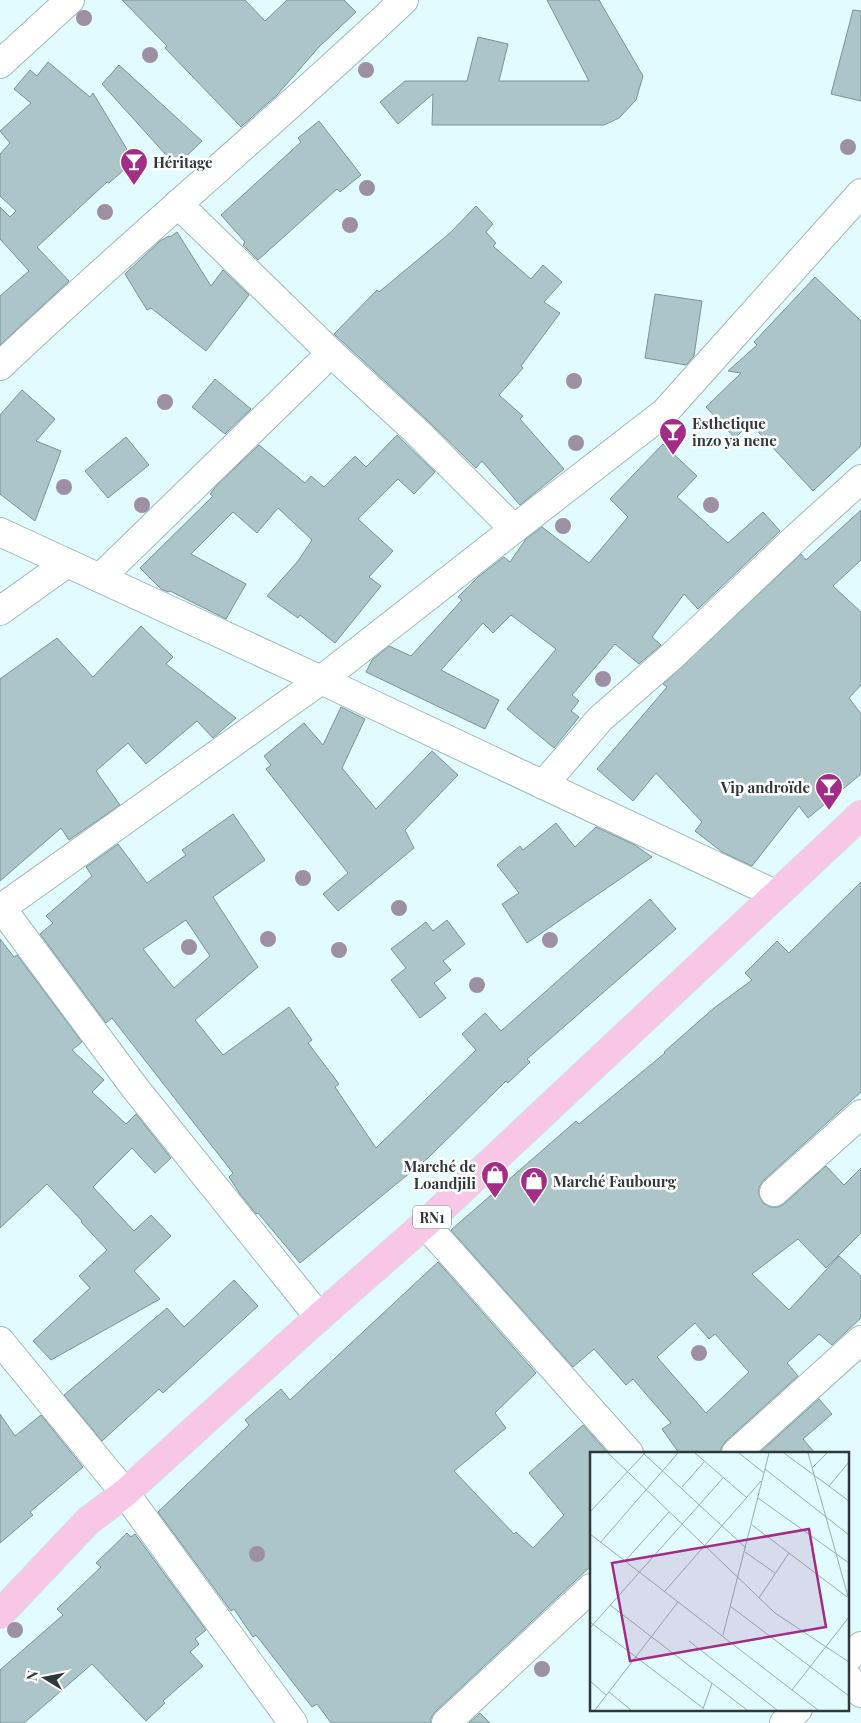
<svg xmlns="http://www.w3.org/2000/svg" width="861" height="1723" font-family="'Playfair Display',serif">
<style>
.building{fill:#acc5c8;stroke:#7b9396;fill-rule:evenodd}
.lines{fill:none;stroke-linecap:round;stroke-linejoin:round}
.minor-casing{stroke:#a0b9bc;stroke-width:30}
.trunk-casing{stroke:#dadbdc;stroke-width:30}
.minor{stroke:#fff;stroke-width:28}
.trunk{stroke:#f8c6e7;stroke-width:28}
.tree{fill:#9e90a4}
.labels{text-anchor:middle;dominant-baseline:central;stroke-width:5;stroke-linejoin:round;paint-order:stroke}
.shield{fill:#fff;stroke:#6d7476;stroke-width:1}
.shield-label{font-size:14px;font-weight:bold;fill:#2f393b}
.poi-label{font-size:15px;font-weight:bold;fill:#2f393b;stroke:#fff;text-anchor:start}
.inset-road{fill:none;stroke:#9aadb0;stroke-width:1}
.view{fill:#a22c86;fill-opacity:0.15;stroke:#a22c86;stroke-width:2.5}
.inset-edge{fill:none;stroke:#2f393b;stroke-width:2.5}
</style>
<rect width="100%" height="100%" fill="#e1fbfe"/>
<g class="building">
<polygon points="122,0 245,0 265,21 287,0 344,0 356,12 319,47 277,95 241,127 165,48 167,46"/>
<polygon points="547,0 599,0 643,76 636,100 619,118 604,125 432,125 433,94 398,124 380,102 405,81 467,81 478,37 508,44 499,81 589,81"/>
<polygon points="853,10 861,11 861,101 831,94"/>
<polygon points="48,62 90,97 93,93 134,161 109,183 107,182 37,247 69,281 0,345 0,296 29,271 0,239 0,207 10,217 16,211 0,196 0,154 10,143 0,131 31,103 14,89 30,70 37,76"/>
<polygon points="119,65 202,141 176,166 102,84"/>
<polygon points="319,121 361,175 340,192 337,189 258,260 243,245 245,242 221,215 301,142 298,138"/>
<polygon points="476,206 493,224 486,232 496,243 493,246 531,279 543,265 562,282 544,302 560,313 521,366 523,368 499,395 523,416 520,419 564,469 520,505 482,461 476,468 426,419 334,334 377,290 379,292 450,233"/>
<polygon points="177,232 211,286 223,270 249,295 206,351 151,308 147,310 125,274 160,241 169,236 170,237"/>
<polygon points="815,277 861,321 861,446 813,491 750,423 735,438 706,407 741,373 728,371 757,345 754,342"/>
<polygon points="655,294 702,301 694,356 686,365 645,358"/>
<polygon points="215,379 251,409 225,434 192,407"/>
<polygon points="22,390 55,419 36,441 61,451 35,521 0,494 0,415"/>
<polygon points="397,435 435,472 414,494 398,479 358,519 393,551 369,577 381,586 335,643 300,615 298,618 267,596 298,561 312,540 278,508 257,533 233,512 191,554 246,584 226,619 170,591 168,592 161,589 140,568 213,496 210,494 217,485 259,445 305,483 311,476 324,487 355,456 366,467"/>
<polygon points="126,437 149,465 108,498 85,471"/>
<polygon points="663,444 697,476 677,497 728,543 763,512 780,531 698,609 684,594 652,637 661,645 639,664 615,644 572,695 579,701 571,711 579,717 554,748 507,709 556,649 511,615 493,633 483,623 441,670 499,700 485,729 366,672 372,660 389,646 411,656 462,600 458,597 478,577 504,557 510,562 526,539 542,527 589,563 628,517 610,499"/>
<polygon points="861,510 861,560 833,586 861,612 861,685 849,698 861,714 861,774 808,818 799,806 752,866 722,852 695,831 702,822 656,773 633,801 597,769 667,687 663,684 801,554 806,560"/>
<polygon points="141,626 173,657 166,664 236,718 213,738 197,721 146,764 128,743 96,771 120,805 69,840 61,828 0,881 0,679 57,638 93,677"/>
<polygon points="341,707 365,719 342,768 376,809 432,751 458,775 405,830 414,848 338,911 323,894 348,873 266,769 271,765 264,756 304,723 323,745"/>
<path d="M 233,814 L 265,860 L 213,897 L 258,967 L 195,1020 L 223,1055 L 289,1007 L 312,1040 L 308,1043 L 339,1084 L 335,1087 L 376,1148 L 476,1050 L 462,1034 L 485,1013 L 501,1031 L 650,899 L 676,929 L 527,1059 L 530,1062 L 508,1083 L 506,1081 L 428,1158 L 300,1263 L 258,1213 L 256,1214 L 240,1194 L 229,1177 L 233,1173 L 112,1018 L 106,1023 L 40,934 L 53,923 L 46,916 L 92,876 L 86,867 L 118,844 L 147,883 L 186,855 L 182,850 ZM 186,920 L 210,956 L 174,988 L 143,949 Z"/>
<polygon points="556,823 575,847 596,827 635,845 652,857 527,943 502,904 519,893 497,865 520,846 523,850"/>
<path d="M 861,882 L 861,1092 L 764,1180 L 759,1187 L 759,1195 L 763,1203 L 770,1207 L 778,1207 L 784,1204 L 826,1166 L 844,1185 L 861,1168 L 861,1233 L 826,1268 L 798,1239 L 752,1274 L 789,1310 L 839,1256 L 861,1276 L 861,1318 L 832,1345 L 819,1334 L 787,1363 L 798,1376 L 726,1441 L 721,1448 L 721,1453 L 679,1453 L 662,1429 L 671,1423 L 633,1379 L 626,1385 L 594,1349 L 573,1367 L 451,1230 L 576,1121 L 579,1124 L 665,1053 L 664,1052 L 714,1008 L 752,980 L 745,973 L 777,941 L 789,953 ZM 695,1323 L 709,1339 L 715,1334 L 749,1372 L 706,1413 L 657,1357 Z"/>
<polygon points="447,920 465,944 443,961 451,970 434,983 446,998 420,1018 391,980 406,968 391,949 426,922 433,931"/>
<polygon points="0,939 14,957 17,955 82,1042 72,1050 104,1080 92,1092 126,1124 136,1114 171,1158 155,1173 132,1148 93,1187 134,1231 151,1215 171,1236 134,1271 160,1299 51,1360 33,1341 90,1288 79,1276 107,1250 81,1222 82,1221 47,1184 0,1228"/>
<polygon points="438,1262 536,1373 495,1413 506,1428 454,1471 514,1534 516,1532 533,1548 564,1515 529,1473 583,1425 608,1453 591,1453 591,1566 435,1712 431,1718 431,1723 331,1723 317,1704 312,1707 256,1635 253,1637 234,1609 231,1611 158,1512 249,1425 245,1420 281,1389 290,1400"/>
<polygon points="234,1280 258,1306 163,1393 159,1389 102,1441 64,1395 167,1308 184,1327"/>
<polygon points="819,1399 832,1414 803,1439 815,1453 759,1453"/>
<polygon points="0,1414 15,1436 41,1415 83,1467 30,1512 33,1515 0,1543"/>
<polygon points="127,1533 131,1537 135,1534 206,1630 195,1639 199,1644 190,1652 203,1666 163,1701 165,1703 146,1721 92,1664 24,1723 0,1723 0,1670 63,1615 57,1609 101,1567 96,1563"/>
<polygon points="480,1713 490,1723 469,1723"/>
</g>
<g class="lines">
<defs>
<g id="minor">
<polyline points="0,64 70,0"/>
<polyline points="178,204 331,353 415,430 514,529"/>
<path d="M 0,366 C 132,241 272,125 404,0"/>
<polyline points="0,532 321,680 775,894"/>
<polyline points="100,578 331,353"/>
<polyline points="0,611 67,563"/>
<polyline points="543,785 600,719 672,656 797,537 861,479"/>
<polyline points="0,906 135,1088 319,1317"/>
<polyline points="0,909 321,680 514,529 665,412 861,193"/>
<polyline points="774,1192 861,1114"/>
<polyline points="425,1224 629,1453"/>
<polyline points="0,1341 125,1493 293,1723"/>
<polyline points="736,1453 861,1340"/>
<polyline points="847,1659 861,1646"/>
<polyline points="847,1677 861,1693"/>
<polyline points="446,1723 591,1588"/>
<polyline points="784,1723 798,1709"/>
</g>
<polyline id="trunk" points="0,1614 88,1521 125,1493 319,1317 425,1224 861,815"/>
</defs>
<use href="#minor" class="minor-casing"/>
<use href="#trunk" class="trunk-casing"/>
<use href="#minor" class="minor"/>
<use href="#trunk" class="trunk"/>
</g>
<g class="tree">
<circle cx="84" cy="18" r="8"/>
<circle cx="150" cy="55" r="8"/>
<circle cx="366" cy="70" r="8"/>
<circle cx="848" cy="147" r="8"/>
<circle cx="367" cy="188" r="8"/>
<circle cx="105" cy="212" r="8"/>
<circle cx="350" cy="225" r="8"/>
<circle cx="574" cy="381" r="8"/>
<circle cx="165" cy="402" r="8"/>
<circle cx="576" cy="443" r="8"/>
<circle cx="64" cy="487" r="8"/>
<circle cx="142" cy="505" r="8"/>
<circle cx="711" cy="505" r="8"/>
<circle cx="563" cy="526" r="8"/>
<circle cx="603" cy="679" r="8"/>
<circle cx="303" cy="878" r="8"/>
<circle cx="399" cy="908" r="8"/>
<circle cx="268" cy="939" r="8"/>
<circle cx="550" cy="940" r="8"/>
<circle cx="189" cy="947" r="8"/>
<circle cx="339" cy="950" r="8"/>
<circle cx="477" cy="985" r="8"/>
<circle cx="699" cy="1353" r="8"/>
<circle cx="257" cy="1554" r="8"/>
<circle cx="15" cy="1630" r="8"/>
<circle cx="542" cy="1669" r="8"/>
</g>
<defs>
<symbol id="bar-pin" viewBox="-11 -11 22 30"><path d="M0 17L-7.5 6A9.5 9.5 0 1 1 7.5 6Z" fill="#a22c86" stroke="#fff"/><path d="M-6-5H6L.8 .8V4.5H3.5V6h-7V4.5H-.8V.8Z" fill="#fff"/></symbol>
<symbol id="shop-pin" viewBox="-11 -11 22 30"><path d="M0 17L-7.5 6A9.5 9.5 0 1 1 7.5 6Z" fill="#a22c86" stroke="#fff"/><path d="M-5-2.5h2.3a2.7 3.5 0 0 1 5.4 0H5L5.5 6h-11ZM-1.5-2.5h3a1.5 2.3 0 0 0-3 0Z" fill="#fff"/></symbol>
</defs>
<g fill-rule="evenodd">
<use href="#bar-pin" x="118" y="146" width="32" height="43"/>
<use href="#bar-pin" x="657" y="416" width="32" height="43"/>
<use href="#bar-pin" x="813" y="771" width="32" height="43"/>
<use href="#shop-pin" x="479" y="1159" width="32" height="43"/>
<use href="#shop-pin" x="518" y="1165" width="32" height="43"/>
</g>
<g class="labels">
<rect class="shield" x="413" y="1205.5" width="38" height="23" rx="4"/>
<g class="shield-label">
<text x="432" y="1217">RN1</text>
</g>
<g class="poi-label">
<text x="153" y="162">Héritage</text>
<text x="692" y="423">Esthetique<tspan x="692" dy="17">inzo ya nene</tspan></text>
<text x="810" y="787" text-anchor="end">Vip androïde</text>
<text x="476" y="1166" text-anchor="end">Marché de<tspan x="476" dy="17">Loandjili</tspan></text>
<text x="553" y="1181">Marché Faubourg</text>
</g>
</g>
<g transform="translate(590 1452)">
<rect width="259" height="259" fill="#e1fbfe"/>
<path class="inset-road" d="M 18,1 L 185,161 L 259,210M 53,1 L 156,96M 105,1 L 157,46M 149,1 L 174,21M 194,1 L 259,49M 218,1 L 259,148M 222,16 L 237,1M 175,17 L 259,83M 239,34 L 259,10M 92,35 L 114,10M 168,46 L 259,111M 0,60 L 55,1M 162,73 L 257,145M 0,82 L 228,258M 10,91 L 88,1M 155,100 L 185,121M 35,109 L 79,60M 75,139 L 171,29M 169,146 L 199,101M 20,153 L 157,258M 140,154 L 259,244M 0,170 L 113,256M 0,176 L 133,26M 133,183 L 179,1M 99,189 L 187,258M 0,229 L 16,243M 202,238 L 259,165M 19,240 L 41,258M 113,257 L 122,231M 5,258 L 88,150"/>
<path class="view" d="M 219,77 L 236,175 L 40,209 L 22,111 Z"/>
<rect width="259" height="259" class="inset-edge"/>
</g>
<g transform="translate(45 1678) rotate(280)" stroke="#ffffff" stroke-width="4" paint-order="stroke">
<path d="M0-4L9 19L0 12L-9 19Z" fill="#2f393b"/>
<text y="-8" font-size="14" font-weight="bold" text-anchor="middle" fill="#2f393b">N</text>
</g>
</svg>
